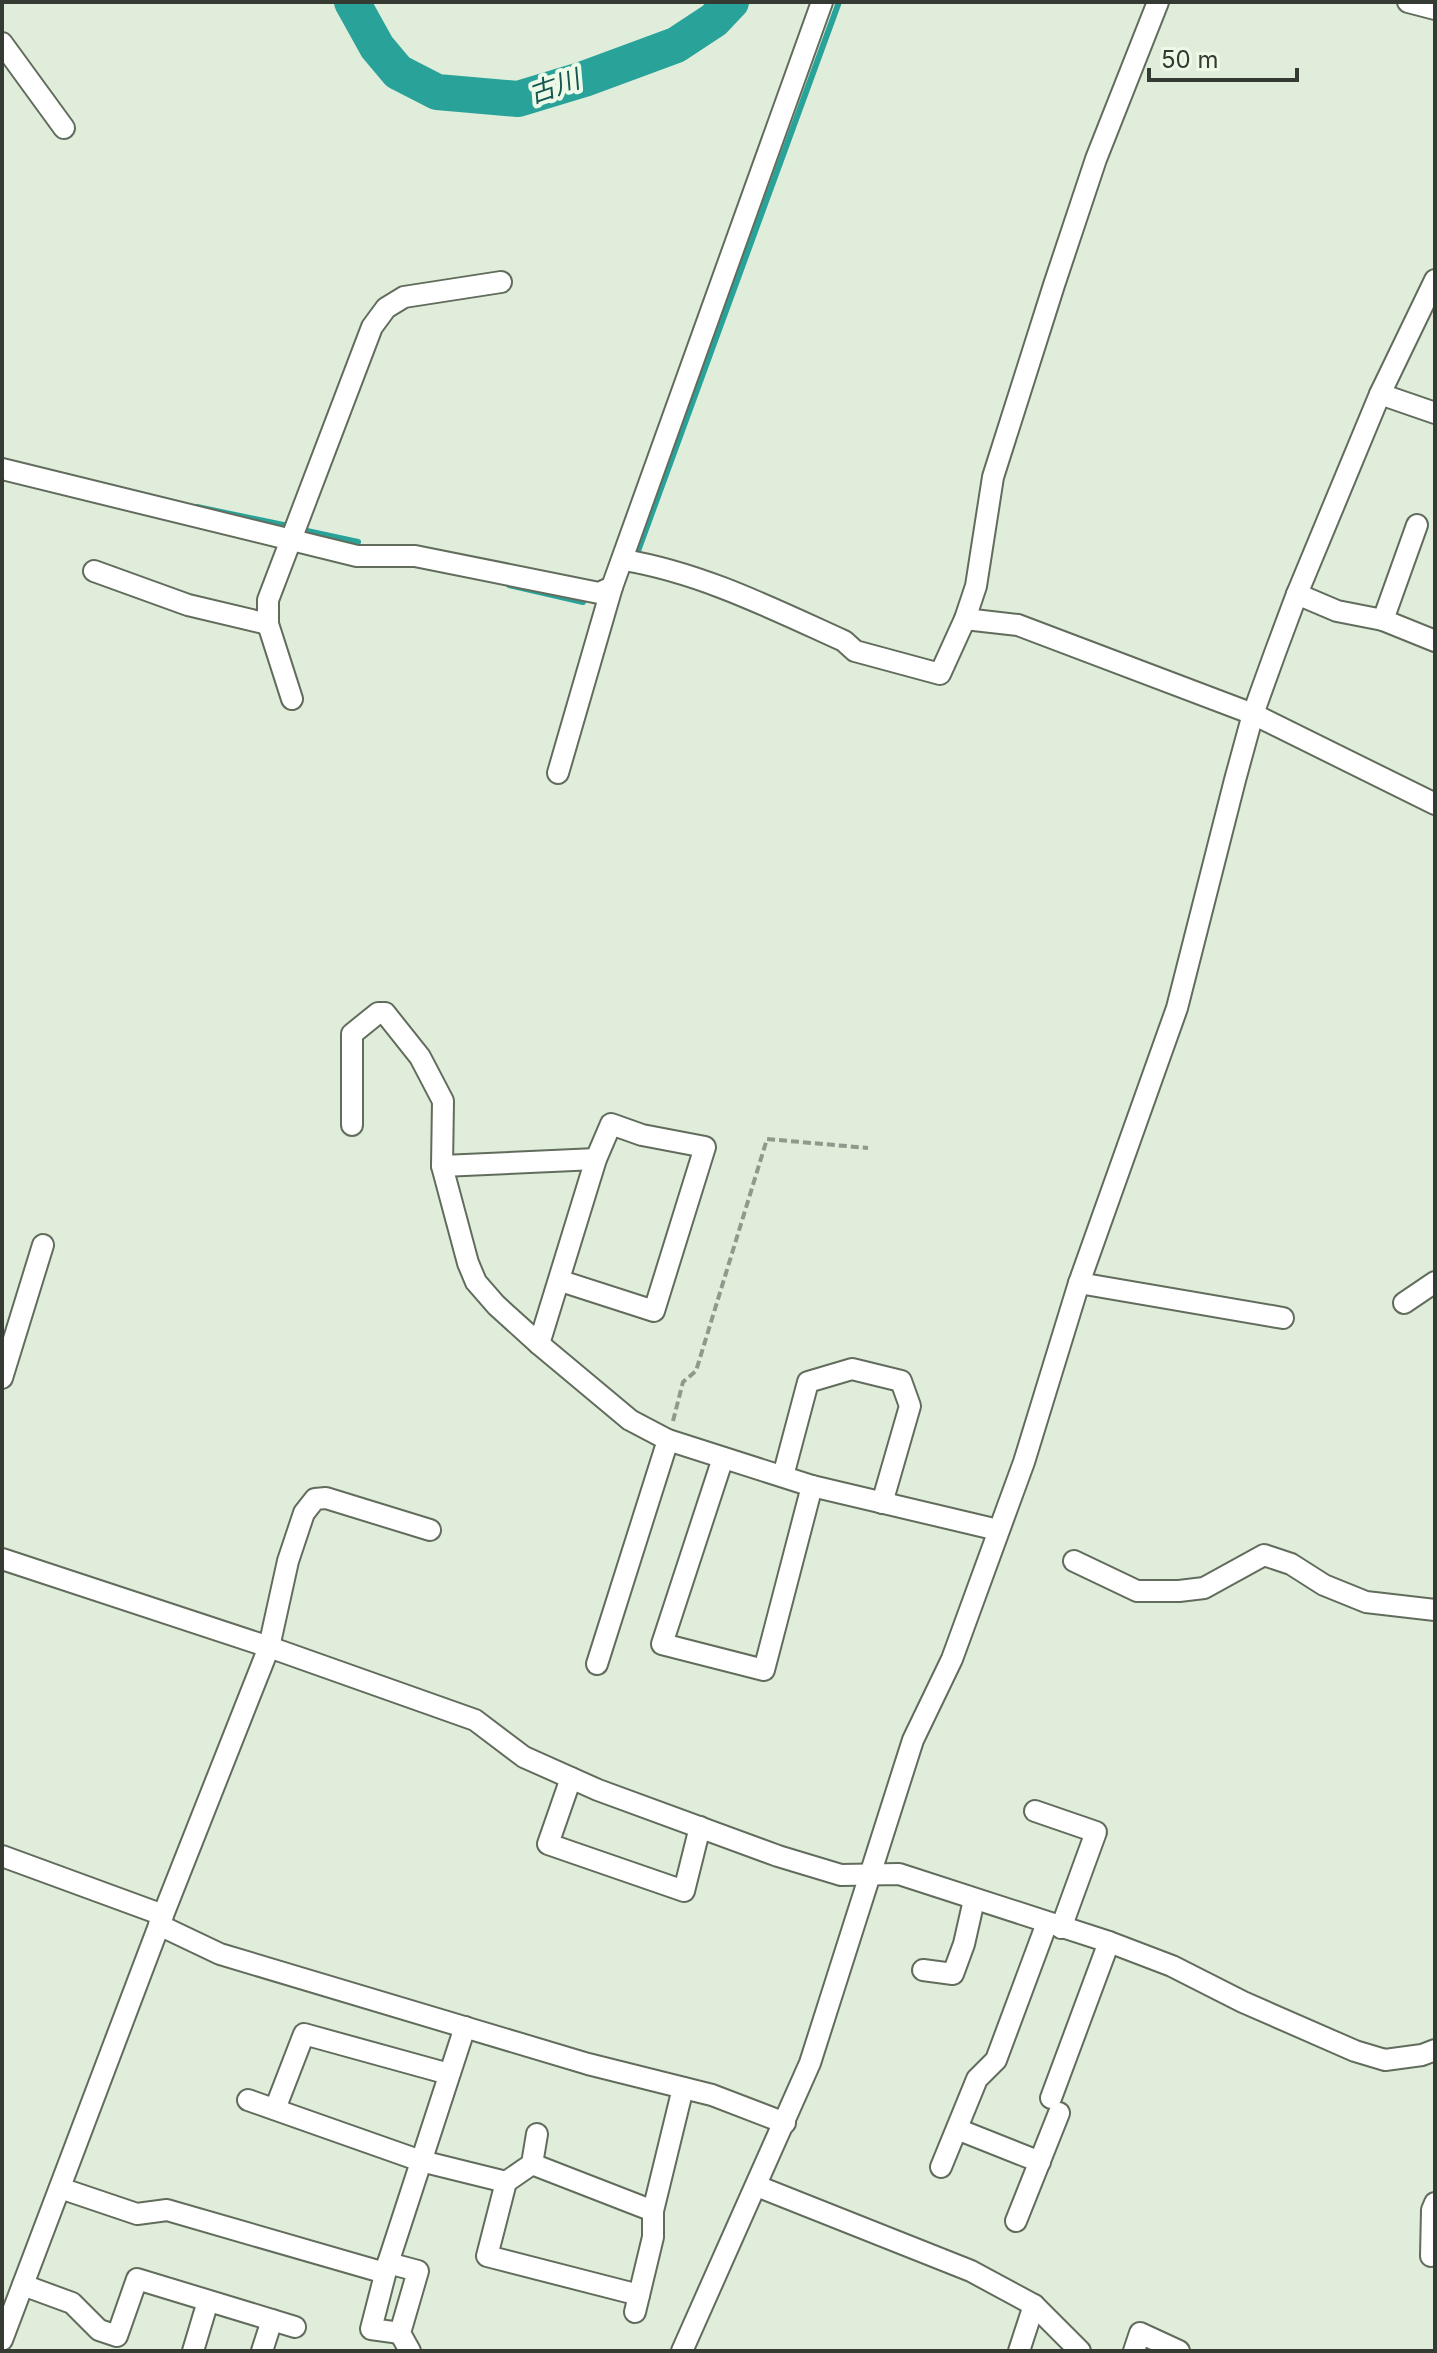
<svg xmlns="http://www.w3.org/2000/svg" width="1437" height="2353" font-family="Inter,'Noto Sans JP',sans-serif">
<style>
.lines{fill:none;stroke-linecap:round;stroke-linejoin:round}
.stream{stroke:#29a39a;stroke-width:6}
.river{stroke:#29a39a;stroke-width:36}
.minor-casing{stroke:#616c5c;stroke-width:24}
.path{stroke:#8f998c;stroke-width:4;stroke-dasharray:8 4;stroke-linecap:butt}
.minor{stroke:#fff;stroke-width:20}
.labels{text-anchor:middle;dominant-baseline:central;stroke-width:8;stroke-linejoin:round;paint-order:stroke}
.water-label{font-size:26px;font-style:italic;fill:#165752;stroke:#eefae8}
</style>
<rect width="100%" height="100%" fill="#e0eddb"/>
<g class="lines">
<g class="stream">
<polyline points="197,507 288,526"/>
<polyline points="307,531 358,542"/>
<polyline points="638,551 839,2"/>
<polyline points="509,585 583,602"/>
</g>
<polyline class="river" points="352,2 377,47 398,72 437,92 518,99 584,79 676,45 714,20 731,2"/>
<defs>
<g id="minor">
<polyline points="1408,2 1435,9"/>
<polyline points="2,43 64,128"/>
<polyline points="1380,394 1435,413"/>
<polyline points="2,469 357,556 415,556 599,593 612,587 822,2"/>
<path d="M 624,560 C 702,573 773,609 844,641 L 855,651 L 940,674 L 965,619 L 976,586 L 993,477 L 1054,285 L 1096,159 L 1158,2"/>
<polyline points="94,571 188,605 268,624"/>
<polyline points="1297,594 1337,611 1383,620 1435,641"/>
<polyline points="965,619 1018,625 1253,714 1435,804"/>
<polyline points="1383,620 1417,525"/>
<polyline points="292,699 268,624 268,600 372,327 386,308 404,297 501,282"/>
<polyline points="558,773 612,587"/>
<polyline points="352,1125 352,1034 378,1013 385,1013 420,1057 443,1101 442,1166 468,1263 476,1282 496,1305 539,1344 630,1420 668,1440 812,1486 998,1530"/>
<polyline points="442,1166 596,1159"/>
<polyline points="1079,1283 1283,1318"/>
<polyline points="1404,1303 1435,1282"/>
<polyline points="539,1344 596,1159 611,1124 642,1135 705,1147 654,1311 561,1281"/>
<polyline points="2,1378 43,1245"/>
<polyline points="723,1458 662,1644 764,1670 812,1486"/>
<polyline points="783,1476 808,1382 852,1369 901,1381 910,1406 882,1503"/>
<polyline points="2,1559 269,1647 475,1720 524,1757 598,1790 778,1856 841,1875 899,1874 1109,1942 1172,1966 1243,2002 1355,2051 1385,2060 1422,2055 1435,2050"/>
<polyline points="1074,1561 1137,1591 1179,1591 1204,1588 1264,1555 1291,1564 1324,1585 1366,1602 1435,1610"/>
<polyline points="597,1664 668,1440"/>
<polyline points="571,1778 548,1844 684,1891 700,1827"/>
<polyline points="1035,1811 1096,1832 1061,1928"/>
<polyline points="2,1856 163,1915"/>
<polyline points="159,1925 220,1954 588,2064 712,2095 785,2123"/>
<polyline points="923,1970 953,1974 964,1944 974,1900"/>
<polyline points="1051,2098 1109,1942"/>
<polyline points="248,2100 421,2161 506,2182"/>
<polyline points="275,2109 304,2034 449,2074"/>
<polyline points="957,2129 1040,2162"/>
<polyline points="537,2134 532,2164 506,2182 487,2256 639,2295"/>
<polyline points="532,2164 653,2211"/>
<polyline points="941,2167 977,2079 996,2060 1047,1923"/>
<polyline points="757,2186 971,2271 1034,2305 1080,2351"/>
<polyline points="60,2188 137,2214 167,2210 385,2273"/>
<polyline points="1016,2221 1059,2113"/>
<polyline points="1431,2256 1432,2210 1435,2203"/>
<polyline points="388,2263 418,2271 400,2333 410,2351"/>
<polyline points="23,2285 72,2303 99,2330 117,2336 137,2279 295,2327"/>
<polyline points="635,2312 653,2237 653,2211 683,2088"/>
<polyline points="400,2333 371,2329 388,2263 465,2027"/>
<polyline points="2,2340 163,1915 269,1647 288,1561 304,1513 315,1499 326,1498 430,1530"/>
<polyline points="193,2351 208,2301"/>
<polyline points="262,2351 272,2320"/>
<polyline points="682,2351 810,2063 913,1740 952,1659 1024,1462 1079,1283 1177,1008 1235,780 1253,714 1275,653 1297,594 1380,394 1435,280"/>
<polyline points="1019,2351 1034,2305"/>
<polyline points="1134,2351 1140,2333 1179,2351"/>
</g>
</defs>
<use href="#minor" class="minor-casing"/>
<polyline class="path" points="673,1421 683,1382 696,1371 767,1139 868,1148"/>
<use href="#minor" class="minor"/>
</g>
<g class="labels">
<g class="water-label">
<text transform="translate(554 86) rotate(-19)">古川</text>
</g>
</g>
<rect width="1437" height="2353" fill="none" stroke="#353a33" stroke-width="8"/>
<path d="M1149 68v12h148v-12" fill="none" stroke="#353a33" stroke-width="4"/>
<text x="1161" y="68" font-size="24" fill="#353a33" stroke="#eefae8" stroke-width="6" paint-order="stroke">50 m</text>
</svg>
